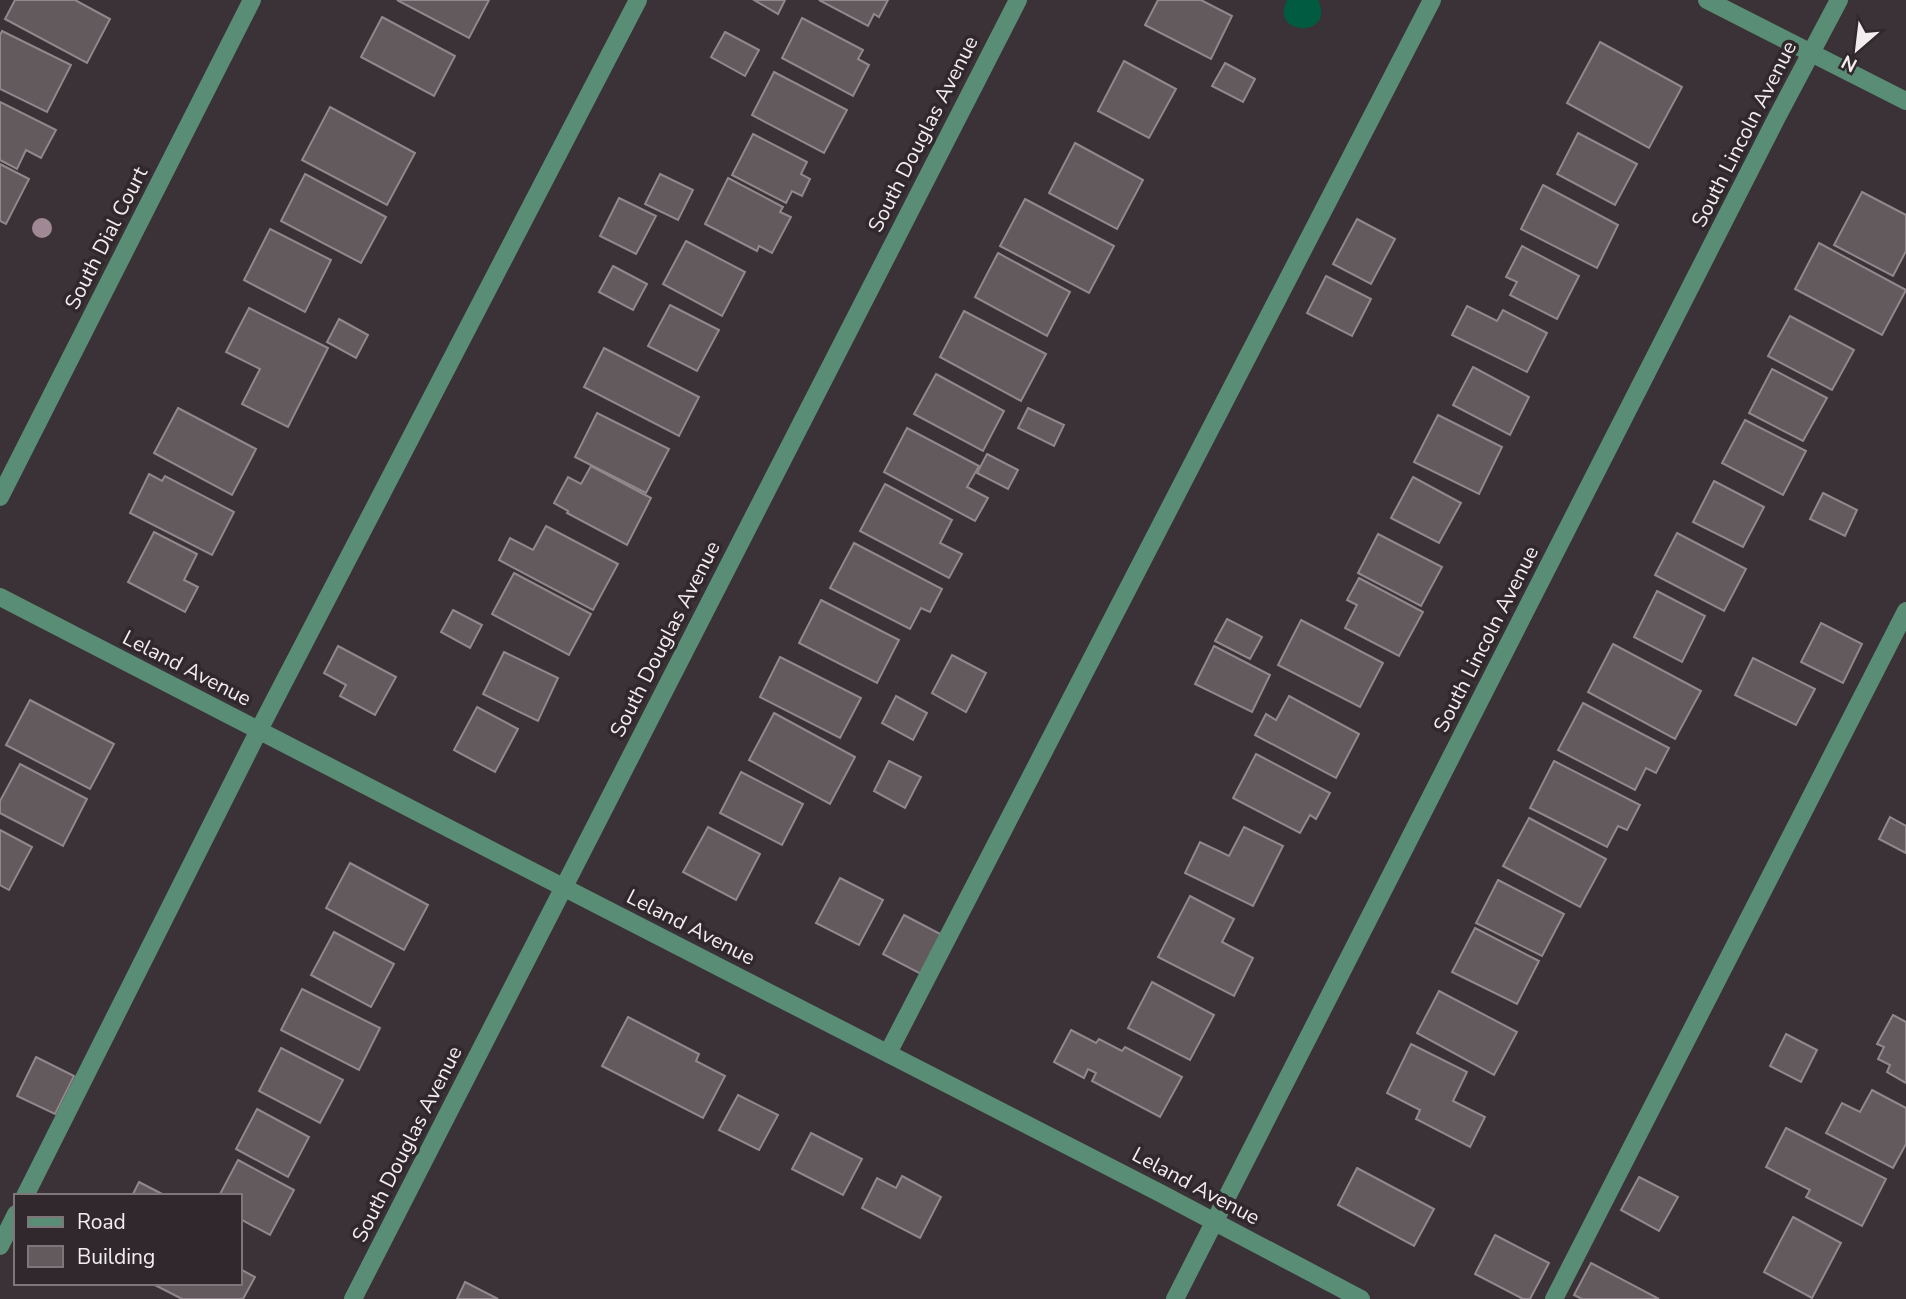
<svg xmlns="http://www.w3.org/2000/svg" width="1906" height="1299" font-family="'Nunito Sans',sans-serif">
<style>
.water{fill:#015b40}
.building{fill:#635a5e;stroke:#92878c;stroke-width:2}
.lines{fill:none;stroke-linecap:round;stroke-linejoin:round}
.minor{stroke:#598d76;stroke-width:18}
.tree{fill:#a08994}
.labels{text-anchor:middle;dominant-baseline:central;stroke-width:7;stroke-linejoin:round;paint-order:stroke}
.street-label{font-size:21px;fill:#f3edf0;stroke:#30282c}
</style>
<rect width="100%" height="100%" fill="#3a3236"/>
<path class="water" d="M 1287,0 L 1318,0 C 1337,38 1268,37 1287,0 Z"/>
<g class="building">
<polygon points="15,0 75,0 110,19 87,63 5,19"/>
<polygon points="397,0 489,0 469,38"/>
<polygon points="754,0 785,0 778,14"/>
<polygon points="819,0 888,0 879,17 874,14 868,26"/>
<polygon points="1158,0 1201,0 1232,16 1211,59 1145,25"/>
<polygon points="382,17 455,56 434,96 361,57"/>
<polygon points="802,18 863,50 858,59 869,65 853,96 782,58"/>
<polygon points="2,31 71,65 47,112 0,89 0,35"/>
<polygon points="725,32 759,50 745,76 711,57"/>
<polygon points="1600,42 1682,87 1649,148 1567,103"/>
<polygon points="1124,61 1176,89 1149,138 1098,111"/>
<polygon points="1225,63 1255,79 1243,102 1212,86"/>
<polygon points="774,72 847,110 824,153 752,115"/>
<polygon points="0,102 56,130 41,158 26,150 17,169 0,160"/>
<polygon points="330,107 415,153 387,205 302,160"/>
<polygon points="1578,133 1637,164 1615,205 1557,174"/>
<polygon points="753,134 807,162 801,174 810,179 802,196 792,191 786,203 732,175"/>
<polygon points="1075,143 1143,180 1117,229 1049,193"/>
<polygon points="0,164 29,179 6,224 0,221"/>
<polygon points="305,174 386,217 361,263 281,221"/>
<polygon points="660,174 693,190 678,220 645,204"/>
<polygon points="728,178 783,207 780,212 791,217 772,253 759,246 757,251 705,224"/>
<polygon points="1543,185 1618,225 1597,268 1521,229"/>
<polygon points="1862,192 1906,215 1906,251 1893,276 1834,245"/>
<polygon points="619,198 656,216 636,254 600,236"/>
<polygon points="1025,199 1114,246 1089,293 1000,246"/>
<polygon points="1357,219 1395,239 1371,284 1333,264"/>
<polygon points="270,229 331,260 305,312 244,280"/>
<polygon points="686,241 745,272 722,316 663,284"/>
<polygon points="1819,243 1906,290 1882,335 1795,289"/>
<polygon points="1522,246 1579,276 1557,319 1510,295 1517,282 1506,277"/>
<polygon points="998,253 1070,292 1047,336 975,297"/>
<polygon points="613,266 647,284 633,310 599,292"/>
<polygon points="1326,276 1371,299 1352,336 1307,313"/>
<polygon points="670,305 719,330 697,371 648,346"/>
<polygon points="1467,306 1497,321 1503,310 1547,333 1527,372 1452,335"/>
<polygon points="249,308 328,348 288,427 242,404 260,369 226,352"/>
<polygon points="964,311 1046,354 1021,401 940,357"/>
<polygon points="1790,316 1854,350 1832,390 1768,356"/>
<polygon points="339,319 368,335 356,358 327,342"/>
<polygon points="604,348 699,397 679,436 584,387"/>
<polygon points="1473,367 1529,397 1510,435 1453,405"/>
<polygon points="1772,369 1827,398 1803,441 1749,413"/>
<polygon points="936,374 1004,411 983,451 914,414"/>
<polygon points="178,408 256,449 232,495 154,453"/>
<polygon points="1028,408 1064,425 1054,446 1018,428"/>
<polygon points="597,413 669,449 646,493 575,457"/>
<polygon points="1438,415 1502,447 1479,494 1414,462"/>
<polygon points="1745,420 1806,451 1783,495 1722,463"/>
<polygon points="907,428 979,466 967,487 988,498 975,521 884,472"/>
<polygon points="987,454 1018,470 1008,489 977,473"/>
<polygon points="591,466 651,498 627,545 567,513 568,511 554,503 568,477 581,484"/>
<polygon points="149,474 162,481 165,476 234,512 212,555 130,513"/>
<polygon points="1413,477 1461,503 1439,543 1391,518"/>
<polygon points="1714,481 1764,507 1743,547 1693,522"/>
<polygon points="885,484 952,520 940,543 962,554 949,578 860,531"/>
<polygon points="1823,493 1857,510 1845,536 1810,519"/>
<polygon points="546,526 618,564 593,610 499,560 510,538 533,550"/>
<polygon points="154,532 197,554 184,580 198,587 185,612 128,582"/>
<polygon points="1677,533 1746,569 1724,611 1655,575"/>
<polygon points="1378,534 1442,567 1421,606 1358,573"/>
<polygon points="854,543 942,589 930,612 921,608 910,629 830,588"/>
<polygon points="514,573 591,614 569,655 492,614"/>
<polygon points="1359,578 1423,612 1399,656 1345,628 1357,605 1347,600"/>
<polygon points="1657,591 1705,616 1682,662 1634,637"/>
<polygon points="821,600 899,640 877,683 799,643"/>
<polygon points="453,610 482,625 470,648 441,632"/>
<polygon points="1227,619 1262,637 1250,659 1215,641"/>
<polygon points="1301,620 1383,663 1360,707 1278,665"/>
<polygon points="1821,623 1862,644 1843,683 1801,662"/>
<polygon points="1613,644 1701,691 1675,739 1588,692"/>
<polygon points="338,646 396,677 375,715 340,696 346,685 324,673"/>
<polygon points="1214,646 1270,675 1252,712 1195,684"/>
<polygon points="504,652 558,678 538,721 483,694"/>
<polygon points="952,655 986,673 966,712 932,693"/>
<polygon points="780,657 861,698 840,738 760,697"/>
<polygon points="1753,658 1815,689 1796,725 1735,695"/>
<polygon points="896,696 927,713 913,740 882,723"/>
<polygon points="1289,696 1359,734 1336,778 1255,735 1266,714 1276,720"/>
<polygon points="30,700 114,744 90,789 6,745"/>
<polygon points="1583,703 1669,748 1656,773 1646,768 1635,790 1558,750"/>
<polygon points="477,707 518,729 495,772 454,750"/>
<polygon points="774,713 855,757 830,804 749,760"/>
<polygon points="1256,754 1330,793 1316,819 1310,815 1300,833 1233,798"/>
<polygon points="889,761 921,777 905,808 874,791"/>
<polygon points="1554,761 1640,805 1627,830 1618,826 1607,847 1530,808"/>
<polygon points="20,764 87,799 63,846 0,813 0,801"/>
<polygon points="741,772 803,804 782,845 720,813"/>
<polygon points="1890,817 1906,826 1906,853 1879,839"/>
<polygon points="1529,818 1606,859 1580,907 1503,866"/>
<polygon points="708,827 760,854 736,900 683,872"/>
<polygon points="1244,827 1283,846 1253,906 1185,873 1200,842 1229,856"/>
<polygon points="0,830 32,847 9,890 0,885"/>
<polygon points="350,863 428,905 404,950 326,908"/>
<polygon points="840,878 883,900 859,945 816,923"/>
<polygon points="1498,880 1564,914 1542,956 1476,923"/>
<polygon points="1190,896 1234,919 1222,942 1253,958 1234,996 1158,957"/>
<polygon points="904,915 942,935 921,974 883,954"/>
<polygon points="1475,928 1539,961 1517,1004 1452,972"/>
<polygon points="334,932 394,964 371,1007 311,975"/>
<polygon points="1152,982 1214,1015 1190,1060 1128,1028"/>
<polygon points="302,989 380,1028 359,1070 281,1030"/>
<polygon points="1439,991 1517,1032 1494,1075 1417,1033"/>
<polygon points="1893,1015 1906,1022 1906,1083 1887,1072 1890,1065 1878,1059 1884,1047 1877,1044"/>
<polygon points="628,1017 699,1054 696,1061 725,1076 703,1118 602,1066"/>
<polygon points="1071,1030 1096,1043 1099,1039 1122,1051 1125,1047 1182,1077 1160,1117 1092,1081 1096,1073 1088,1069 1084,1078 1054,1062"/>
<polygon points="1786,1034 1817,1050 1801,1082 1770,1066"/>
<polygon points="1411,1044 1467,1072 1453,1101 1485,1117 1470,1147 1416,1119 1420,1110 1387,1093"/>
<polygon points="281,1048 343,1080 320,1123 259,1091"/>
<polygon points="36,1057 74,1076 55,1114 17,1096"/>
<polygon points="1872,1090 1906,1108 1906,1144 1893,1168 1826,1133 1842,1103 1860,1112"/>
<polygon points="738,1095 778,1115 759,1150 719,1130"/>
<polygon points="257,1109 309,1137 288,1177 236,1149"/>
<polygon points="1786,1128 1886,1179 1862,1226 1806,1197 1810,1190 1766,1167"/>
<polygon points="811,1133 862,1159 843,1195 792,1169"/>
<polygon points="238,1160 294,1190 270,1235 240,1219 240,1196 219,1196"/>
<polygon points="1357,1168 1434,1209 1414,1246 1338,1205"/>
<polygon points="902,1176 941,1197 920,1238 862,1208 877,1178 896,1188"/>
<polygon points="1639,1177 1678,1197 1659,1231 1621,1210"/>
<polygon points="139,1182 166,1196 132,1196"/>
<polygon points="1793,1217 1841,1243 1812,1298 1764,1272"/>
<polygon points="1495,1235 1549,1263 1530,1299 1523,1299 1475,1274"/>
<polygon points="1591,1263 1659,1299 1582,1299 1574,1295"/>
<polygon points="240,1269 255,1277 243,1299 182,1299 151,1283 240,1283"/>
<polygon points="465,1282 498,1299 457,1299"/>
</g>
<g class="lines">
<g class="minor">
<polyline points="1707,0 1906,101"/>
<polyline points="0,497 252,0"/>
<polyline points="0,597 520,865 1160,1193 1361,1299"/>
<polyline points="888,1053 1432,0"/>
<polyline points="25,1196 259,730 638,0"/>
<polyline points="0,1246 16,1214"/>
<polyline points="353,1299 1018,0"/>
<polyline points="1175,1299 1776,119 1839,0"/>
<polyline points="1554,1299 1906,611"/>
</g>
</g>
<circle class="tree" cx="42" cy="228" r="10"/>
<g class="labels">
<g class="street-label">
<text transform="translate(923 134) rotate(-63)">South Douglas Avenue</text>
<text transform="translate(1744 134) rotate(-63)">South Lincoln Avenue</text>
<text transform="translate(106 238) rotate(-63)">South Dial Court</text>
<text transform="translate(665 639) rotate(-63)">South Douglas Avenue</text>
<text transform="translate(1486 639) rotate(-63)">South Lincoln Avenue</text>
<text transform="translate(187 668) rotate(27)">Leland Avenue</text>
<text transform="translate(691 927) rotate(27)">Leland Avenue</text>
<text transform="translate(407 1144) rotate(-63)">South Douglas Avenue</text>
<text transform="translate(1196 1186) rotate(28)">Leland Avenue</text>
</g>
</g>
<rect x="14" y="1194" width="228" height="91" fill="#30282c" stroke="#7e777a" stroke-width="2"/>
<rect x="28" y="1217" width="35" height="10" fill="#598d76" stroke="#7e777a" stroke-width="2"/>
<text x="77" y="1229" font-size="21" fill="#f3edf0">Road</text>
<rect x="28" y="1246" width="35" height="21" fill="#635a5e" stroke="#7e777a" stroke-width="2"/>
<text x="77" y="1264" font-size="21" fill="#f3edf0">Building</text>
<g transform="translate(1857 49) rotate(208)" stroke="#30282c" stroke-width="5" paint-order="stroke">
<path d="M0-5L12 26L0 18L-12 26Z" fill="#f3edf0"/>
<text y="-10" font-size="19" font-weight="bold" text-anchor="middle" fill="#f3edf0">N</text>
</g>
</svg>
